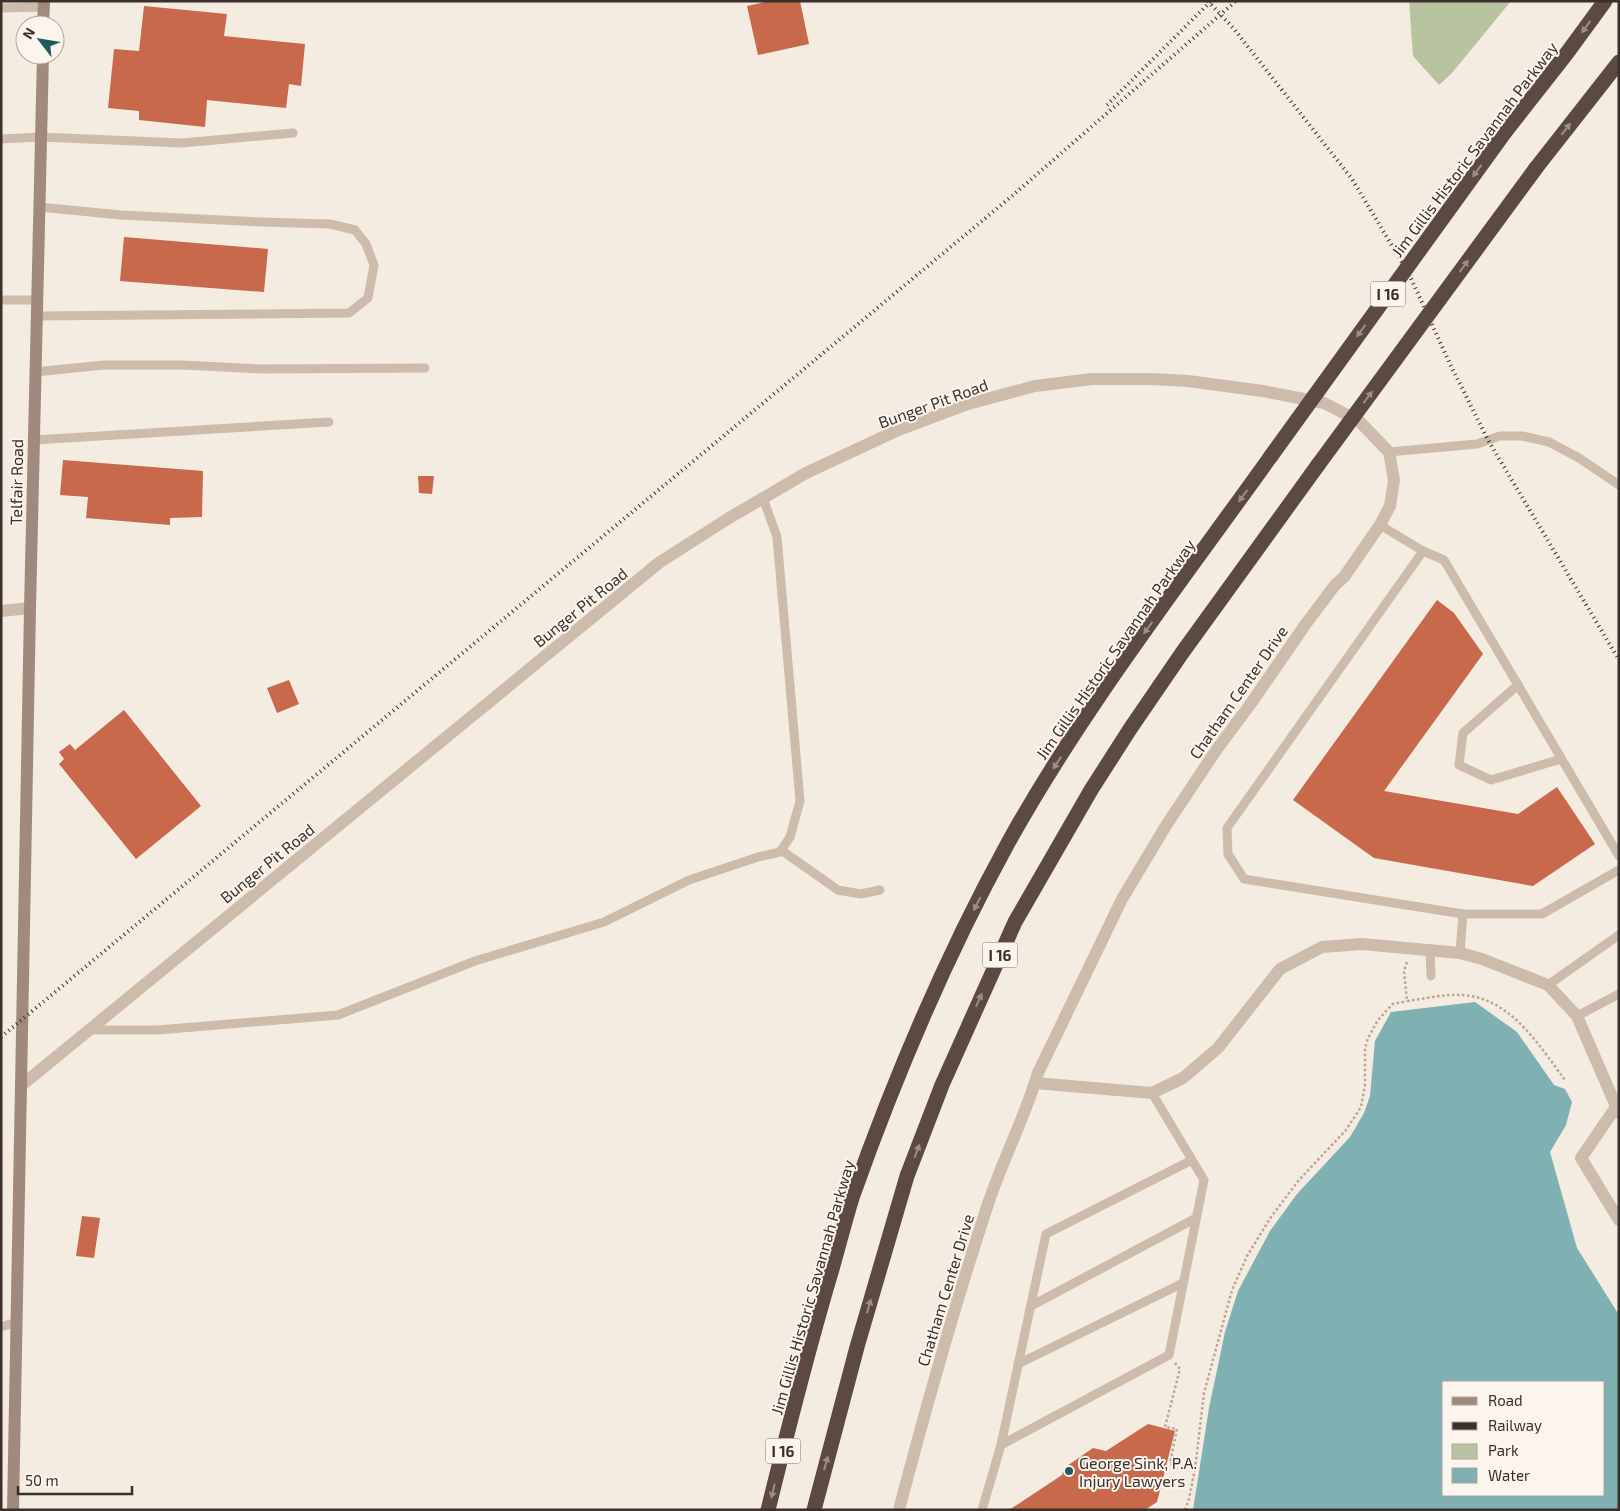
<svg xmlns="http://www.w3.org/2000/svg" width="1620" height="1511" font-family="'Exo 2',sans-serif">
<style>
.green{fill:#b8c4a0}
.water{fill:#7fb0b2;fill-rule:evenodd}
.building{fill:#c8694b}
.lines{fill:none;stroke-linecap:round;stroke-linejoin:round}
.path{stroke:#b9a596;stroke-width:2.5;stroke-dasharray:2.5 2.5;stroke-linecap:butt}
.lane{stroke:#cdbbac;stroke-width:9}
.street{stroke:#cdbbac;stroke-width:12}
.secondary{stroke:#a18a7d;stroke-width:12}
.highway{stroke:#5c4a42;stroke-width:15}
.rail{stroke:#3b302b;stroke-width:4;stroke-dasharray:1 4;stroke-linecap:butt}
.highway-bridge{stroke:#5c4a42;stroke-width:15}
.oneway{fill:#9c8e87}
.poi-dot{fill:#1f5a5e;stroke:#fbf5ee;stroke-width:2}
.labels{text-anchor:middle;dominant-baseline:central;stroke-width:4;stroke-linejoin:round;paint-order:stroke}
.shield{fill:#fbf5ee;stroke:#756b66;stroke-width:1}
.shield-label{font-size:15px;font-weight:bold;fill:#3b302b}
.street-label{font-size:16px;fill:#3b302b;stroke:#fbf5ee}
.poi-label{font-size:16px;fill:#3b302b;stroke:#fbf5ee;text-anchor:start}
</style>
<rect width="100%" height="100%" fill="#f4ebe1"/>
<polygon class="green" points="1409,1 1511,1 1452,73 1439,85 1413,56"/>
<path class="water" d="M 1475,1002 L 1517,1032 L 1554,1085 L 1565,1089 L 1572,1102 L 1566,1125 L 1550,1152 L 1577,1248 L 1619,1315 L 1619,1510 L 1193,1510 L 1209,1408 L 1225,1332 L 1238,1291 L 1270,1231 L 1297,1194 L 1350,1137 L 1364,1113 L 1370,1096 L 1375,1041 L 1391,1012 ZM 1444,1382 L 1604,1382 L 1604,1495 L 1444,1495 Z"/>
<g class="building">
<polygon points="769,1 800,1 809,44 758,55 747,6"/>
<polygon points="144,6 227,14 224,36 305,44 301,86 289,84 286,108 207,100 205,127 139,120 139,111 108,108 114,49 139,51"/>
<polygon points="124,237 268,249 264,292 120,281"/>
<polygon points="63,460 203,471 202,517 170,518 170,525 86,518 88,497 60,495"/>
<polygon points="418,476 434,476 432,494 419,493"/>
<polygon points="1437,600 1454,613 1483,654 1384,791 1518,814 1557,787 1595,844 1533,886 1374,858 1293,800"/>
<polygon points="289,680 299,704 277,713 267,688"/>
<polygon points="124,710 201,806 136,859 59,764 64,759 59,752 70,744 75,750"/>
<polygon points="82,1216 100,1218 94,1258 76,1256"/>
<polygon points="1148,1424 1175,1431 1157,1502 1145,1510 1009,1510 1062,1475 1064,1468 1093,1448 1106,1451"/>
</g>
<g class="lines">
<g class="path">
<path d="M 1407,962 L 1404,971 L 1407,1001 C 1424,999 1443,994 1461,995 C 1510,997 1538,1044 1565,1080"/>
<polyline points="1175,1363 1180,1369 1165,1427 1177,1429 1170,1463 1195,1469 1204,1393 1232,1290 1247,1256 1271,1217 1299,1180 1346,1130 1361,1107 1365,1085 1365,1048 1368,1038 1378,1020 1387,1010 1393,1004 1407,1001"/>
<polyline points="1185,1510 1189,1499 1195,1469"/>
</g>
<g class="lane">
<polyline points="1,8 44,7"/>
<polyline points="1,139 41,137 182,143 293,133"/>
<polyline points="1,300 37,300"/>
<polyline points="37,316 349,313 368,298 374,265 366,244 355,230 330,224 261,222 121,215 39,207"/>
<polyline points="35,372 104,365 182,365 261,369 425,368"/>
<polyline points="34,440 329,422"/>
<polyline points="1389,452 1477,444 1500,436 1522,436 1549,442 1579,458 1619,485"/>
<polyline points="1380,525 1423,551 1227,828 1228,854 1244,879 1463,914 1460,953"/>
<polyline points="1423,551 1444,560 1619,856"/>
<polyline points="1518,685 1463,733 1459,765 1491,780 1561,759"/>
<polyline points="781,850 838,890 861,894 880,890"/>
<polyline points="1463,914 1542,914 1619,870"/>
<polyline points="1430,950 1431,976"/>
<polyline points="1548,985 1619,935"/>
<polyline points="1577,1016 1619,994"/>
<polyline points="90,1030 158,1030 338,1015 475,961 604,922 689,880 758,857 780,852 790,837 800,801 777,537 763,498"/>
<polyline points="1152,1093 1204,1180 1169,1355 1001,1445 1046,1234 1192,1160"/>
<polyline points="1031,1306 1196,1218"/>
<polyline points="1,1327 17,1322"/>
<polyline points="1018,1364 1183,1283"/>
<polyline points="982,1510 1001,1445"/>
</g>
<g class="street">
<polyline points="1,611 30,608"/>
<polyline points="1035,1083 1152,1093 1183,1078 1218,1048 1280,969 1322,947 1362,944 1460,953 1482,959 1548,985 1577,1016 1619,1113"/>
<path d="M 22,1085 L 660,562 L 729,518 L 806,473 L 896,431 L 968,404 L 1035,386 L 1092,379 L 1150,379 L 1188,381 L 1263,391 L 1324,403 L 1359,421 L 1389,452 L 1394,480 L 1390,506 L 1380,525 L 1344,577 L 1335,585 L 1305,625 L 1252,702 L 1217,749 L 1167,824 L 1122,899 L 1038,1073 C 1025,1117 1003,1159 988,1204 C 955,1304 926,1407 899,1510"/>
<polyline points="1616,1107 1581,1158 1619,1220"/>
</g>
<g class="secondary">
<polyline points="43,25 44,1"/>
<polyline points="13,1510 30,608 43,55"/>
</g>
<g class="highway">
<polyline points="1505,132 1567,53 1605,1"/>
<polyline points="1536,168 1619,62"/>
<path d="M 768,1510 C 788,1429 808,1349 832,1269 C 839,1245 845,1220 853,1195 C 896,1074 946,956 1008,843 C 1083,708 1181,582 1271,456"/>
<polyline points="814,1510 857,1347 907,1176 942,1085 1015,922 1091,790 1130,729 1182,653 1318,465"/>
</g>
<g class="rail">
<polyline points="1208,1 1234,29 1352,179 1409,274 1450,364 1488,440 1619,660"/>
<polyline points="1107,105 1211,1"/>
<polyline points="1,1037 1012,196 1236,1"/>
</g>
<g class="highway-bridge">
<polyline points="1271,456 1505,132"/>
<polyline points="1318,465 1536,168"/>
</g>
</g>
<defs><path id="oneway-solid" d="M-6-.8H1V-3.2L6.5 0L1 3.2V.8H-6Z" transform="scale(1.25)"/></defs>
<g class="oneway">
<use href="#oneway-solid" transform="translate(1586 27) rotate(126)"/>
<use href="#oneway-solid" transform="translate(1566 129) rotate(-52)"/>
<use href="#oneway-solid" transform="translate(1477 171) rotate(126)"/>
<use href="#oneway-solid" transform="translate(1464 266) rotate(-54)"/>
<use href="#oneway-solid" transform="translate(1361 331) rotate(126)"/>
<use href="#oneway-solid" transform="translate(1368 397) rotate(-54)"/>
<use href="#oneway-solid" transform="translate(1243 496) rotate(126)"/>
<use href="#oneway-solid" transform="translate(1148 628) rotate(126)"/>
<use href="#oneway-solid" transform="translate(1057 763) rotate(123)"/>
<use href="#oneway-solid" transform="translate(977 904) rotate(117)"/>
<use href="#oneway-solid" transform="translate(979 1000) rotate(-66)"/>
<use href="#oneway-solid" transform="translate(917 1151) rotate(-69)"/>
<use href="#oneway-solid" transform="translate(869 1306) rotate(-74)"/>
<use href="#oneway-solid" transform="translate(826 1463) rotate(-75)"/>
<use href="#oneway-solid" transform="translate(773 1491) rotate(104)"/>
</g>
<circle class="poi-dot" cx="1069" cy="1471" r="5"/>
<g class="labels">
<g class="shield">
<rect x="1370.5" y="281.5" width="35" height="25" rx="4"/>
<rect x="982.5" y="942.5" width="35" height="25" rx="4"/>
<rect x="765.5" y="1438.5" width="35" height="25" rx="4"/>
</g>
<g class="shield-label">
<text x="1388" y="294">I 16</text>
<text x="1000" y="955">I 16</text>
<text x="783" y="1451">I 16</text>
</g>
<g class="street-label">
<text transform="translate(1474 149) rotate(-53)">Jim Gillis Historic Savannah Parkway</text>
<text transform="translate(933 403) rotate(-20)">Bunger Pit Road</text>
<text transform="translate(16 482) rotate(-89)">Telfair Road</text>
<text transform="translate(580 607) rotate(-39)">Bunger Pit Road</text>
<text transform="translate(1115 649) rotate(-55)">Jim Gillis Historic Savannah Parkway</text>
<text transform="translate(1238 692) rotate(-55)">Chatham Center Drive</text>
<text transform="translate(267 863) rotate(-39)">Bunger Pit Road</text>
<text transform="translate(812 1287) rotate(-74)">Jim Gillis Historic Savannah Parkway</text>
<text transform="translate(945 1290) rotate(-73)">Chatham Center Drive</text>
</g>
<g class="poi-label">
<text x="1079" y="1462">George Sink, P.A.<tspan x="1079" dy="18">Injury Lawyers</tspan></text>
</g>
</g>
<rect width="1620" height="1511" fill="none" stroke="#3b302b" stroke-width="5"/>
<rect x="1442" y="1381" width="162" height="115" fill="#fbf5ee" stroke="#aea6a0"/>
<rect x="1452" y="1397" width="25" height="8" fill="#a18a7d" stroke="#aea6a0"/>
<text x="1488" y="1406" font-size="15" fill="#3b302b">Road</text>
<rect x="1452" y="1422" width="25" height="8" fill="#3b302b" stroke="#aea6a0"/>
<text x="1488" y="1431" font-size="15" fill="#3b302b">Railway</text>
<rect x="1452" y="1444" width="25" height="15" fill="#b8c4a0" stroke="#aea6a0"/>
<text x="1488" y="1456" font-size="15" fill="#3b302b">Park</text>
<rect x="1452" y="1468" width="25" height="15" fill="#7fb0b2" stroke="#aea6a0"/>
<text x="1488" y="1481" font-size="15" fill="#3b302b">Water</text>
<g transform="translate(40 40) rotate(301)"><circle r="24" fill="#fbf5ee" stroke="#aea6a0"/>
<path d="M0-4L9 19L0 12L-9 19Z" fill="#1f5a5e"/>
<text y="-8" font-size="14" font-weight="bold" text-anchor="middle" fill="#3b302b">N</text>
</g>
<path d="M18 1486v8h114v-8" fill="none" stroke="#3b302b" stroke-width="2.5"/>
<text x="25" y="1486" font-size="15" fill="#3b302b" stroke="#fbf5ee" stroke-width="4" paint-order="stroke">50 m</text>
</svg>
